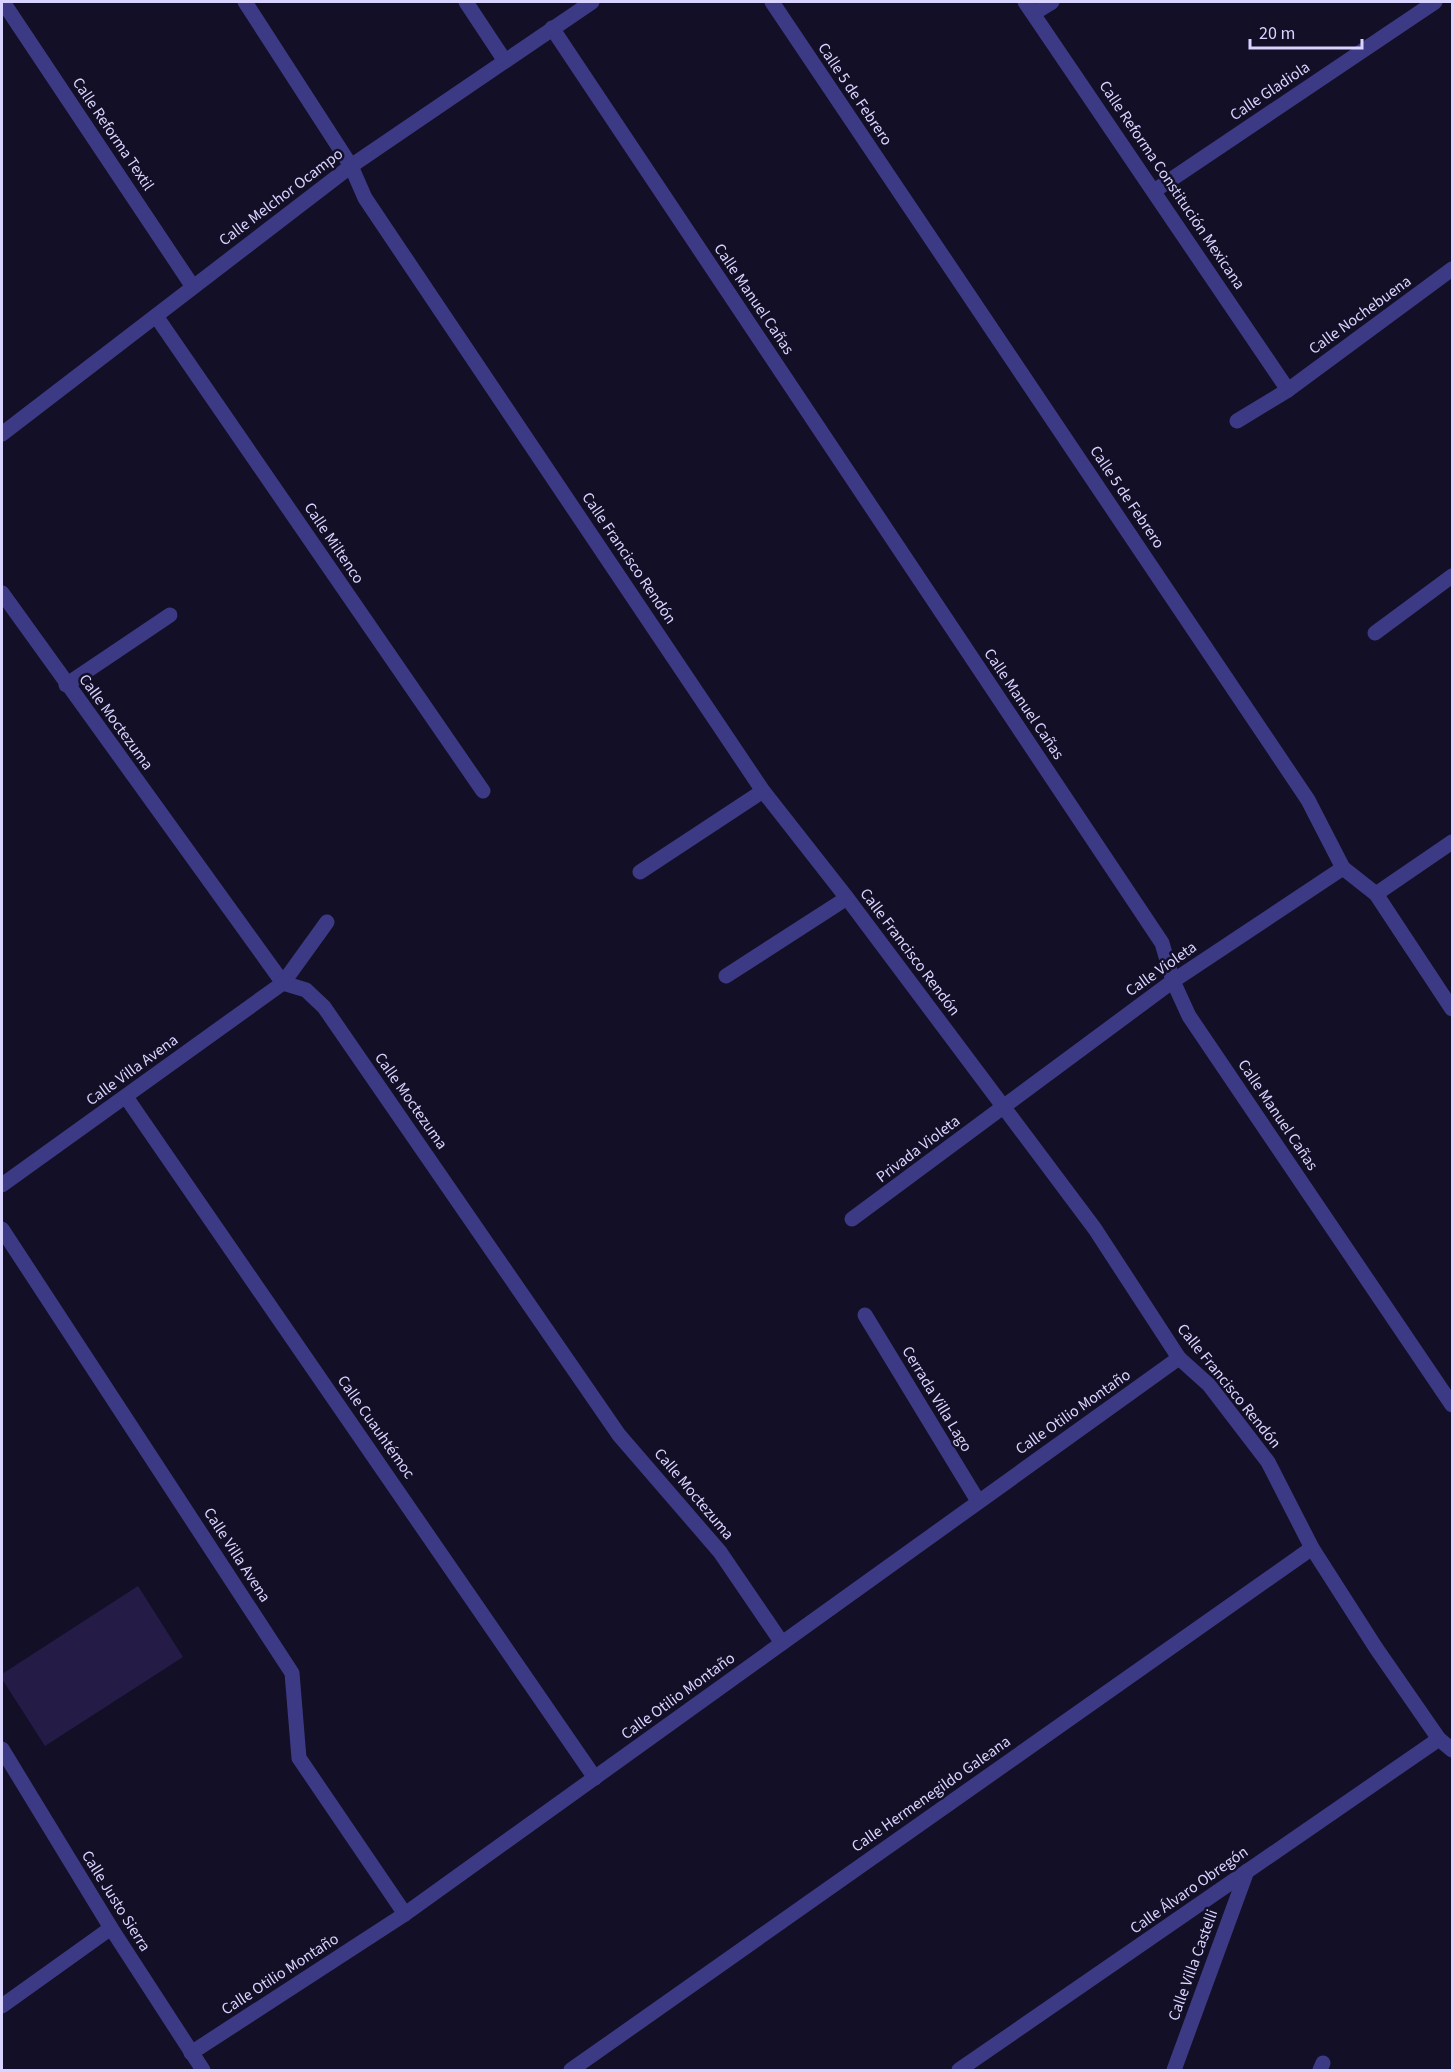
<svg xmlns="http://www.w3.org/2000/svg" width="1454" height="2072" font-family="'Source Sans 3',sans-serif">
<style>
.building{fill:#241b47}
.lines{fill:none;stroke-linecap:round;stroke-linejoin:round}
.minor{stroke:#3d3a85;stroke-width:15}
.tertiary{stroke:#3d3a85;stroke-width:15}
.labels{text-anchor:middle;dominant-baseline:central;stroke-width:5;stroke-linejoin:round;paint-order:stroke}
.street-label{font-size:16px;fill:#d9d4ff;stroke:#130f26}
</style>
<rect width="100%" height="100%" fill="#130f26"/>
<polygon class="building" points="138,1586 183,1657 45,1746 2,1679 2,1674"/>
<g class="lines">
<g class="minor">
<polyline points="3,2 193,287"/>
<polyline points="245,2 351,166 365,198 763,791 847,898 1095,1229 1179,1358 1209,1385 1268,1462 1312,1548 1376,1648 1439,1739 1452,1750"/>
<polyline points="466,2 505,61"/>
<polyline points="772,2 1308,800 1343,868 1376,894 1452,1009"/>
<polyline points="1025,2 1288,390"/>
<polyline points="1034,13 1052,2"/>
<polyline points="552,28 1162,943 1173,981 1189,1016 1452,1405"/>
<polyline points="1154,191 1435,2"/>
<polyline points="156,316 483,791"/>
<polyline points="1237,421 1288,390 1452,269"/>
<polyline points="2,434 351,166 592,2"/>
<polyline points="2,593 283,983 306,990 324,1007 619,1435 720,1552 782,1643"/>
<polyline points="1375,633 1452,576"/>
<polyline points="66,685 170,615"/>
<polyline points="640,872 763,791"/>
<polyline points="1376,894 1452,842"/>
<polyline points="726,976 847,898"/>
<polyline points="126,1097 595,1778"/>
<polyline points="2,1185 283,983 327,922"/>
<polyline points="852,1219 1173,981 1343,868"/>
<polyline points="2,1229 292,1673 299,1758 405,1914"/>
<polyline points="865,1315 978,1501"/>
<polyline points="2,2006 111,1928"/>
<polyline points="191,2053 405,1914 1179,1358"/>
<polyline points="571,2070 1312,1548"/>
<polyline points="959,2070 1439,1739"/>
<polyline points="1174,2070 1247,1871"/>
<polyline points="1320,2070 1323,2063"/>
</g>
<polyline class="tertiary" points="2,1749 111,1928 203,2070"/>
</g>
<g class="labels">
<g class="street-label">
<text transform="translate(1270 91) rotate(-34)">Calle Gladiola</text>
<text transform="translate(855 94) rotate(56)">Calle 5 de Febrero</text>
<text transform="translate(113 134) rotate(56)">Calle Reforma Textil</text>
<text transform="translate(1172 185) rotate(56)">Calle Reforma Constitución Mexicana</text>
<text transform="translate(281 197) rotate(-37)">Calle Melchor Ocampo</text>
<text transform="translate(754 299) rotate(56)">Calle Manuel Cañas</text>
<text transform="translate(1360 315) rotate(-36)">Calle Nochebuena</text>
<text transform="translate(1127 497) rotate(56)">Calle 5 de Febrero</text>
<text transform="translate(334 543) rotate(56)">Calle Miltenco</text>
<text transform="translate(629 558) rotate(56)">Calle Francisco Rendón</text>
<text transform="translate(1024 704) rotate(56)">Calle Manuel Cañas</text>
<text transform="translate(116 722) rotate(54)">Calle Moctezuma</text>
<text transform="translate(910 952) rotate(53)">Calle Francisco Rendón</text>
<text transform="translate(1161 969) rotate(-35)">Calle Violeta</text>
<text transform="translate(132 1070) rotate(-36)">Calle Villa Avena</text>
<text transform="translate(411 1101) rotate(55)">Calle Moctezuma</text>
<text transform="translate(1278 1115) rotate(56)">Calle Manuel Cañas</text>
<text transform="translate(918 1149) rotate(-37)">Privada Violeta</text>
<text transform="translate(1229 1386) rotate(51)">Calle Francisco Rendón</text>
<text transform="translate(937 1399) rotate(59)">Cerrada Villa Lago</text>
<text transform="translate(1073 1412) rotate(-35)">Calle Otilio Montaño</text>
<text transform="translate(376 1427) rotate(55)">Calle Cuauhtémoc</text>
<text transform="translate(694 1494) rotate(50)">Calle Moctezuma</text>
<text transform="translate(237 1555) rotate(57)">Calle Villa Avena</text>
<text transform="translate(678 1696) rotate(-36)">Calle Otilio Montaño</text>
<text transform="translate(931 1794) rotate(-35)">Calle Hermenegildo Galeana</text>
<text transform="translate(1189 1890) rotate(-35)">Calle Álvaro Obregón</text>
<text transform="translate(116 1901) rotate(58)">Calle Justo Sierra</text>
<text transform="translate(1193 1965) rotate(-70)">Calle Villa Castelli</text>
<text transform="translate(280 1974) rotate(-33)">Calle Otilio Montaño</text>
</g>
</g>
<rect width="1454" height="2072" fill="none" stroke="#d9d4ff" stroke-width="6"/>
<path d="M1250 39v9h112v-9" fill="none" stroke="#d9d4ff" stroke-width="3"/>
<text x="1259" y="39" font-size="18" fill="#d9d4ff" stroke="#130f26" stroke-width="4.5" paint-order="stroke">20 m</text>
</svg>
